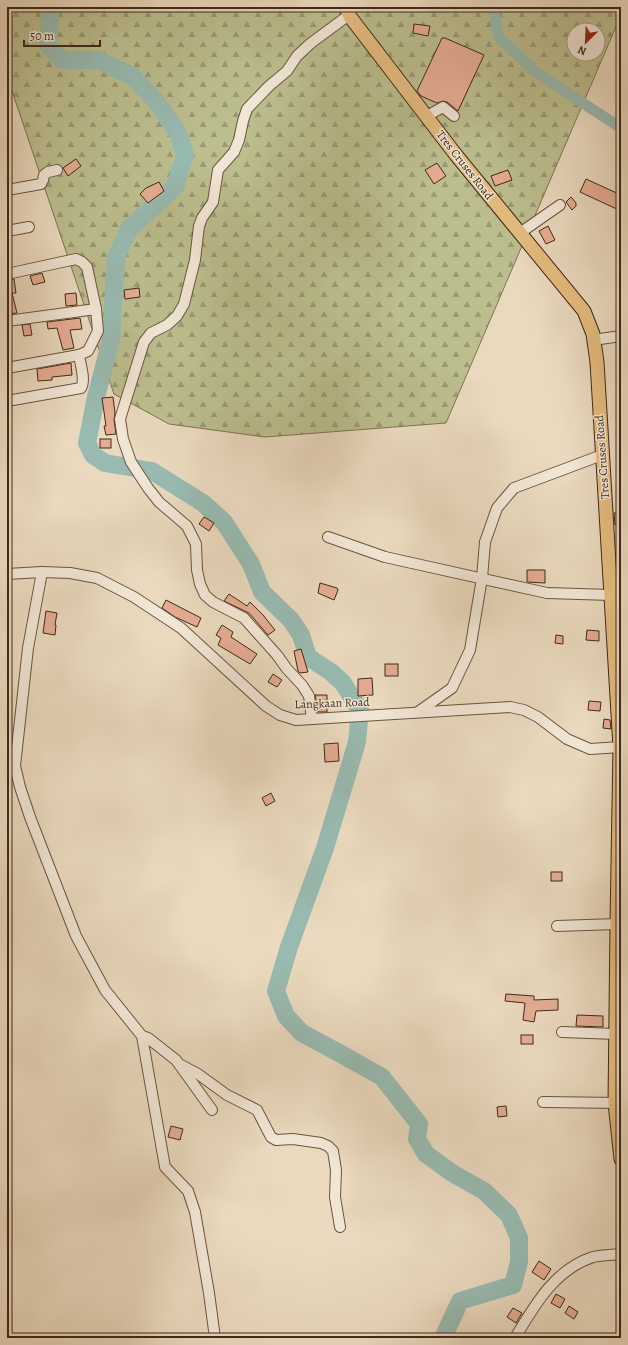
<svg xmlns="http://www.w3.org/2000/svg" width="628" height="1345" font-family="Alegreya,serif">
<style>
.forest{fill:url(#forest-firs);stroke:#7e7353;fill-rule:evenodd}
.lines{fill:none;stroke-linecap:round;stroke-linejoin:round}
.canal{stroke:#98bab0;stroke-width:11}
.river{stroke:#98bab0;stroke-width:18}
.building{fill:#e5ac93;stroke:#402818}
.minor-casing{stroke:#6a5442;stroke-width:12}
.major-casing{stroke:#402818;stroke-width:15}
.minor{stroke:#f1e6d5;stroke-width:10}
.major{stroke:#e5bc7f;stroke-width:13}
.labels{text-anchor:middle;dominant-baseline:central;stroke-width:3;stroke-linejoin:round;paint-order:stroke}
.street-label{font-size:12px;fill:#402818;stroke:#f1e6d5}
</style>
<defs>
<pattern id="forest-firs" width="22" height="20" patternUnits="userSpaceOnUse"><rect width="22" height="20" fill="#bcbe8e"/><path d="M5 1l3.5 6h-7zM16 11l3.5 6h-7z" fill="#9a9a73"/></pattern>
</defs>
<rect width="100%" height="100%" fill="#ead9be"/>
<filter id="stains"><feTurbulence type="fractalNoise" baseFrequency=".005" numOctaves="4"/><feColorMatrix values="0 0 0 0 .2 0 0 0 0 .09 0 0 0 0 .02 0 0 0 .5 -.17"/></filter>
<radialGradient id="worn" r=".72"><stop offset=".6" stop-color="#630" stop-opacity="0"/><stop offset="1" stop-color="#630" stop-opacity=".3"/></radialGradient>
<path class="forest" d="M 7,7 L 621,7 L 621,15 L 446,423 L 265,437 L 169,424 L 114,394 L 7,76 ZM 574,30 L 598,30 L 598,54 L 574,54 Z"/>
<g class="lines">
<polyline class="canal" points="493,7 499,37 534,71 621,128"/>
<polyline class="river" points="51,7 48,45 62,60 98,60 132,76 156,101 178,133 185,155 175,187 129,229 116,258 111,340 96,397 87,443 93,455 105,463 152,471 203,503 224,522 251,564 262,592 291,620 301,635 308,657 331,672 343,683 360,710 357,742 325,848 289,947 276,991 286,1016 302,1033 341,1054 382,1077 419,1124 417,1139 426,1154 452,1173 484,1191 509,1215 519,1238 519,1262 513,1285 460,1301 443,1338"/>
</g>
<g class="building">
<polygon points="414,24 430,26 428,36 413,33"/>
<polygon points="442,38 445,38 484,55 458,111 447,102 443,101 437,103 421,96 417,91"/>
<polygon points="76,159 81,166 68,176 63,168"/>
<polygon points="437,163 446,176 434,184 425,170"/>
<polygon points="508,170 512,180 495,186 491,176"/>
<polygon points="586,179 621,195 621,211 580,192"/>
<polygon points="159,182 164,191 148,203 140,194 146,188"/>
<polygon points="571,197 576,203 576,206 572,210 566,202"/>
<polygon points="548,226 555,240 546,244 539,231"/>
<polygon points="42,273 45,282 33,285 30,276"/>
<polygon points="14,279 16,293 12,293 17,313 7,314 7,280"/>
<polygon points="139,288 140,297 125,299 124,290"/>
<polygon points="76,293 77,305 66,306 65,294"/>
<polygon points="80,318 82,329 70,330 74,348 63,350 57,328 48,329 47,322"/>
<polygon points="30,324 32,335 24,336 22,325"/>
<polygon points="71,363 72,375 52,377 52,380 38,381 37,369"/>
<polygon points="113,397 115,413 114,420 116,434 106,435 104,426 106,426 102,398"/>
<rect x="100" y="439" width="11" height="9"/>
<polygon points="614,513 621,513 621,524 615,525"/>
<polygon points="204,517 214,523 209,531 199,524"/>
<polygon points="527,570 545,570 545,583 527,582"/>
<polygon points="320,583 337,588 338,590 334,600 318,593"/>
<polygon points="229,594 247,606 250,602 263,615 275,630 268,635 249,613 224,601"/>
<polygon points="166,600 201,618 197,627 175,617 162,608"/>
<polygon points="46,611 57,613 55,625 56,625 55,635 43,633"/>
<polygon points="222,625 233,632 231,637 257,654 250,664 218,645 221,638 216,635"/>
<polygon points="587,630 599,631 599,641 586,640"/>
<polygon points="556,635 563,636 563,644 555,643"/>
<polygon points="301,649 308,672 300,673 298,671 294,651"/>
<rect x="385" y="664" width="13" height="12"/>
<polygon points="273,674 282,680 277,687 268,682"/>
<polygon points="372,678 373,695 358,696 358,679"/>
<polygon points="315,695 327,695 327,712 318,712"/>
<polygon points="589,701 601,702 600,711 588,710"/>
<polygon points="604,719 610,720 611,729 603,728"/>
<polygon points="338,743 339,761 325,762 324,744"/>
<polygon points="271,793 275,801 266,806 262,798"/>
<rect x="551" y="872" width="11" height="9"/>
<polygon points="506,994 534,996 534,1000 558,999 558,1010 536,1011 534,1022 523,1020 525,1003 505,1001"/>
<polygon points="577,1015 603,1016 603,1027 576,1026"/>
<rect x="521" y="1035" width="12" height="9"/>
<polygon points="506,1106 507,1116 498,1117 497,1107"/>
<polygon points="171,1126 183,1129 180,1140 168,1137"/>
<polygon points="539,1261 551,1269 544,1280 532,1272"/>
<polygon points="556,1294 565,1299 560,1308 551,1303"/>
<polygon points="569,1306 578,1312 574,1319 565,1313"/>
<polygon points="513,1308 522,1313 516,1323 507,1317"/>
</g>
<g class="lines">
<defs>
<g id="minor">
<polyline points="427,116 443,107 454,116"/>
<polyline points="7,190 41,184 43,180 44,175 48,172 57,170"/>
<polyline points="7,231 29,227"/>
<polyline points="520,233 560,205"/>
<polyline points="7,274 76,259 82,262 87,267 96,309 98,331 88,351 79,355 7,368"/>
<polyline points="7,321 96,309"/>
<polyline points="593,340 621,336"/>
<path d="M 7,401 L 81,388 C 86,380 80,364 79,355"/>
<polyline points="328,537 385,557 547,593 611,595"/>
<polyline points="42,572 28,648 15,766 20,787 30,817 76,936 105,990 142,1036 165,1167 188,1191 195,1212 209,1293 215,1338"/>
<polyline points="7,574 42,572 70,573 97,578 134,597 181,628 266,706 280,715 296,720 510,707 524,710 538,717 567,739 590,749 621,747"/>
<polyline points="418,712 452,688 470,650 482,578 485,542 497,508 514,488 602,455"/>
<polyline points="312,719 309,696 302,685 287,669 277,655 244,618 213,602 205,595 200,584 197,570 196,544 187,526 159,502 148,488 131,462 123,439 120,419 144,342 151,333 167,325 177,316 184,304 195,260 199,226 202,218 213,202 218,170 234,152 239,140 243,121 247,109 269,86 287,71 297,56 311,43 349,15"/>
<polyline points="557,926 617,924"/>
<polyline points="562,1032 616,1034"/>
<polyline points="142,1036 148,1038 176,1060 212,1110"/>
<polyline points="181,1065 198,1074 227,1095 257,1110 271,1137 276,1140 293,1139 321,1143 328,1146 333,1151 336,1170 335,1197 340,1227"/>
<polyline points="543,1102 621,1103"/>
<path d="M 515,1338 C 534,1306 555,1269 593,1257 C 602,1255 612,1255 621,1254"/>
</g>
<polyline id="major" points="345,7 351,18 456,155 584,311 593,334 597,362 620,747 617,924 615,1103 621,1159"/>
</defs>
<use href="#minor" class="minor-casing"/>
<use href="#major" class="major-casing"/>
<use href="#minor" class="minor"/>
<use href="#major" class="major"/>
</g>
<g class="labels">
<g class="street-label">
<text transform="translate(465 165) rotate(52)">Tres Cruses Road</text>
<text transform="translate(602 457) rotate(-94)">Tres Cruses Road</text>
<text transform="translate(332 703) rotate(-2)">Langkaan Road</text>
</g>
</g>
<rect width="628" height="1345" fill="none" stroke="#ead9be" stroke-width="24"/>
<rect x="8" y="8" width="612" height="1329" fill="none" stroke="#402818" stroke-width="2"/>
<rect x="12" y="12" width="604" height="1321" fill="none" stroke="#402818"/>
<g transform="translate(586 42) rotate(204)"><circle r="19" fill="#f1e6d5" stroke="#aa9a89"/>
<path d="M0-3L7 15L0 10L-7 15Z" fill="#8f2418"/>
<text y="-6" font-size="11" font-weight="bold" text-anchor="middle" fill="#402818">N</text>
</g>
<path d="M24 40v6h76v-6" fill="none" stroke="#402818" stroke-width="2"/>
<text x="30" y="40" font-size="12" fill="#402818" stroke="#f1e6d5" stroke-width="3" paint-order="stroke">50 m</text>
<rect width="100%" height="100%" filter="url(#stains)"/>
<rect width="100%" height="100%" fill="url(#worn)"/>
</svg>
